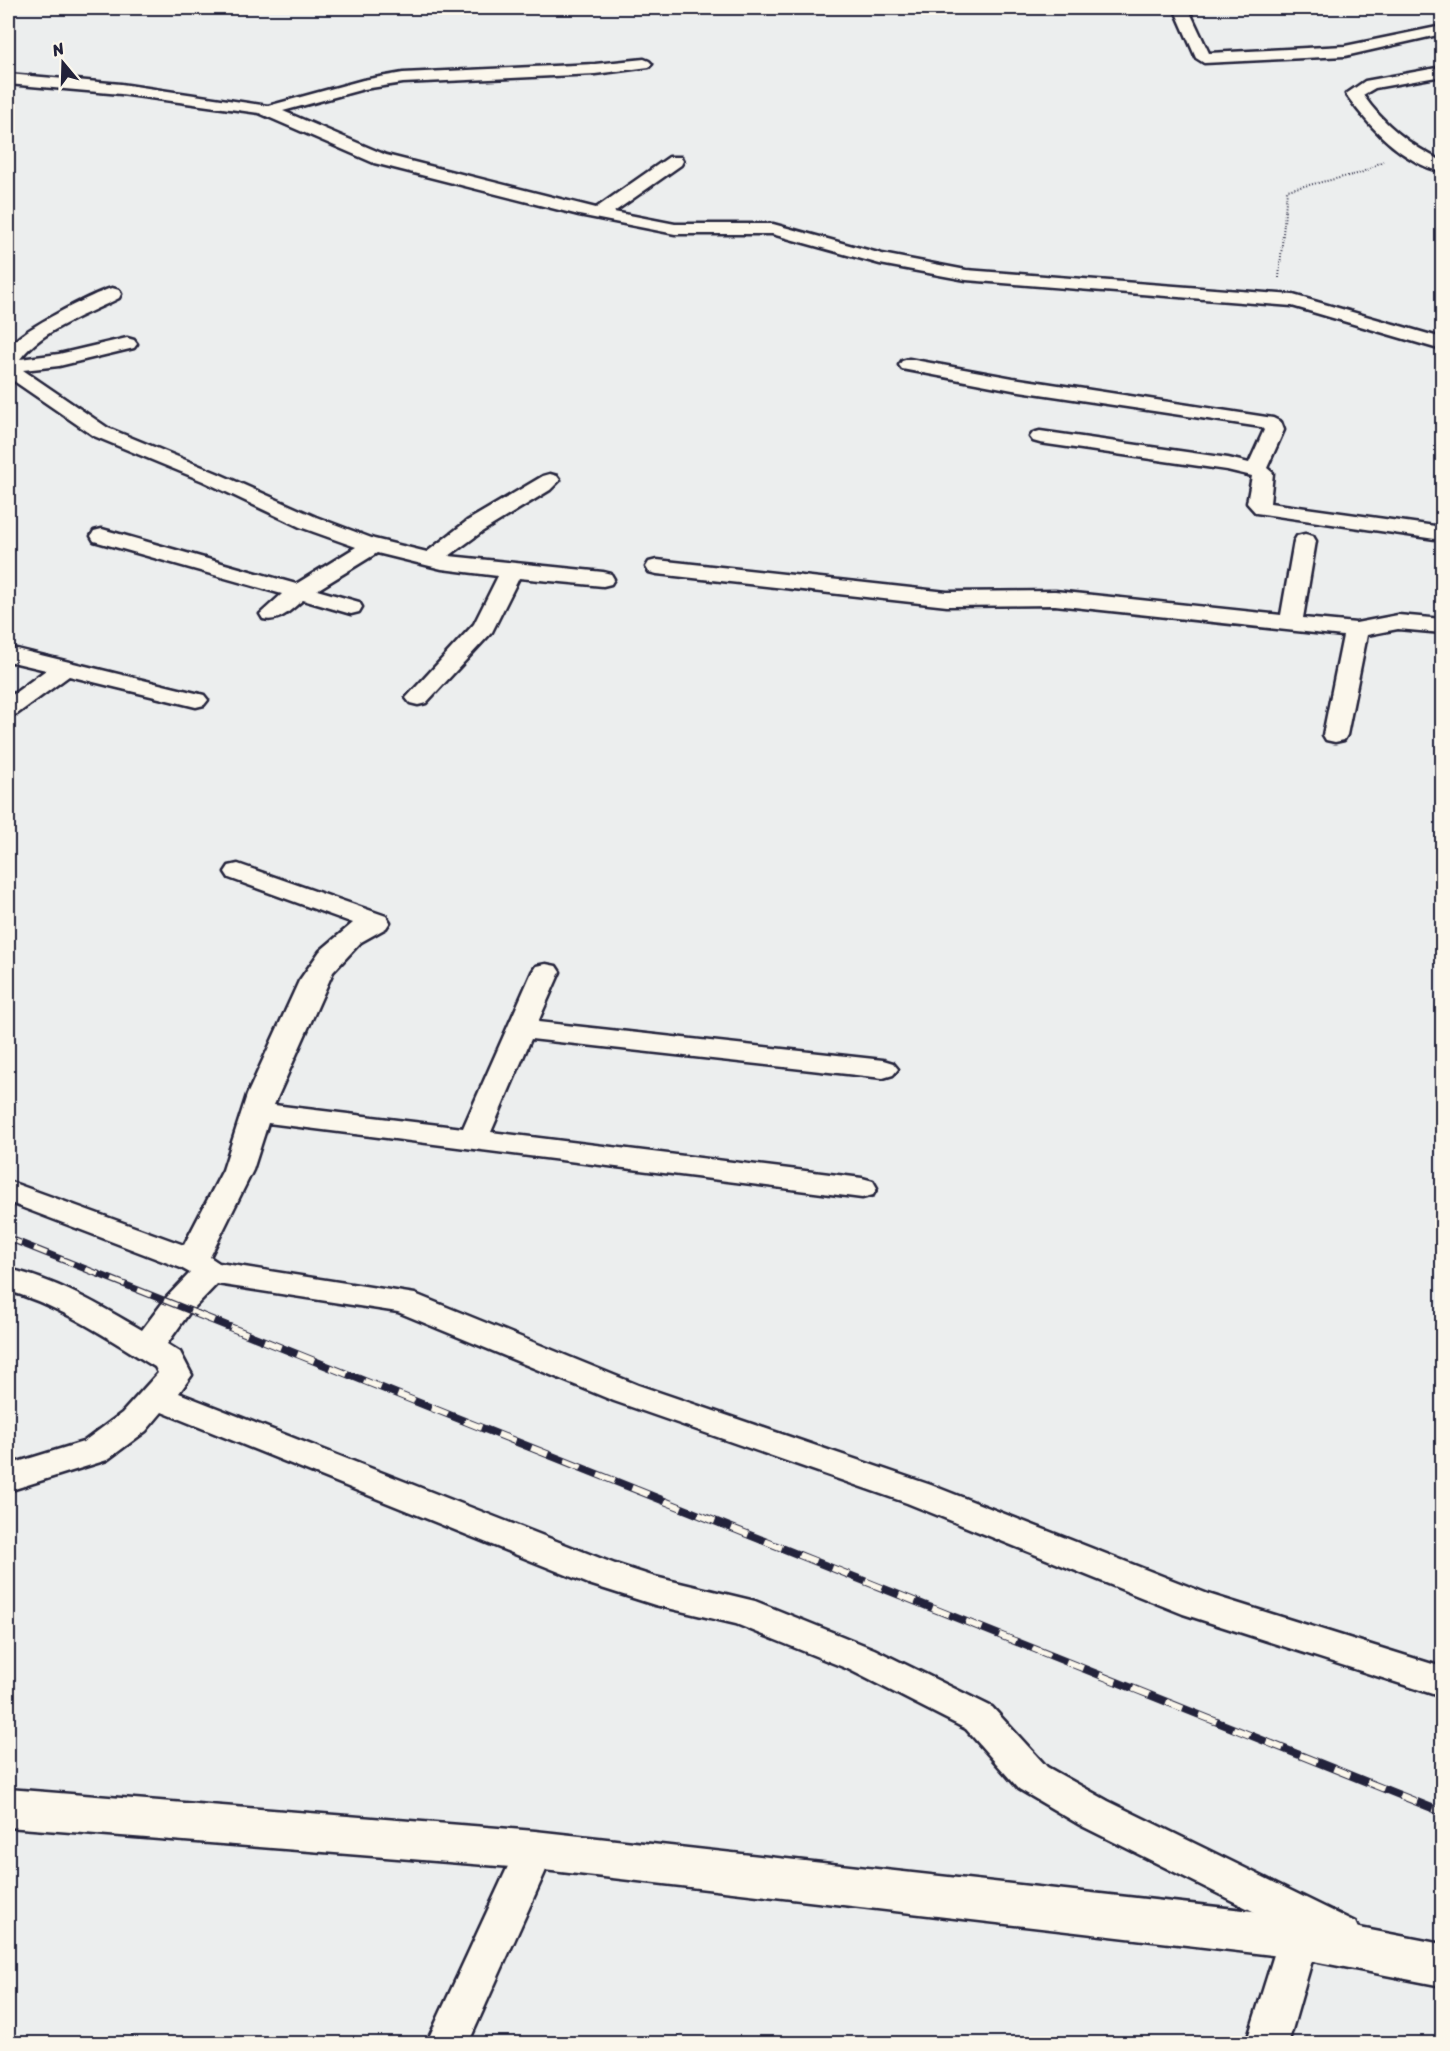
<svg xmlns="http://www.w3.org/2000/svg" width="1450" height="2051" font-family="Sriracha,sans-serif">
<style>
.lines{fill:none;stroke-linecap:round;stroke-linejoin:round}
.minor-casing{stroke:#22223b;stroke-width:5}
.secondary-casing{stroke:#22223b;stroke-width:5}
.path{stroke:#22223b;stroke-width:2;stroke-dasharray:1 2;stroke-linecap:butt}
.minor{fill:#fbf7ec;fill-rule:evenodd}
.secondary{fill:#fbf7ec;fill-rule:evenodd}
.rail-far1-casing{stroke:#22223b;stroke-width:7}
.rail-casing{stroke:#22223b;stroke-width:8}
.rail-far1{stroke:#fbf7ec;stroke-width:4.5;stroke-dasharray:14;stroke-linecap:butt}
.rail{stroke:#fbf7ec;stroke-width:6;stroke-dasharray:18;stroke-linecap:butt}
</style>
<rect width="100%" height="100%" fill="#eceeee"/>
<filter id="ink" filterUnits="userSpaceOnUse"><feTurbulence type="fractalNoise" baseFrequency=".0167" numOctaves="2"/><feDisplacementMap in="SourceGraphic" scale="12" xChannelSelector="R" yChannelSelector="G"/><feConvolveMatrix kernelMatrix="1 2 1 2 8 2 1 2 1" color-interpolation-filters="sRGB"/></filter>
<g filter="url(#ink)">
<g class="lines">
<defs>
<g id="minor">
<polygon points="1174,8 1188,8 1209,53 1345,46 1442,26 1442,34 1345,56 1204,63 1196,58"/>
<polygon points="644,59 649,61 652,64 649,67 595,74 403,83 364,89 283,111 386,155 596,208 669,157 681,157 683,161 681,165 614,212 675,224 773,224 882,254 966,270 1293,295 1442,338 1442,350 1292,306 966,280 880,264 772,234 675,234 579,215 374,163 259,113 121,94 8,84 8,74 121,84 268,106 363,80 403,73 595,64"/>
<path d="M 1442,67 L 1442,76 L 1375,88 L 1363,95 C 1383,124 1411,146 1442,161 L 1442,172 C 1402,162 1369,127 1346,94 L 1365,81 Z"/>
<path d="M 112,288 L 119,290 L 121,294 L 119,298 C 86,315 43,329 20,359 L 59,354 L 127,338 L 134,340 L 137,344 L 134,348 L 59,366 L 23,370 L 108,428 L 217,473 L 316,517 L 374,539 L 427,552 L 467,521 L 543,476 L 550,474 L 557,476 L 560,480 L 550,490 L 483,531 L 449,556 L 603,572 L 611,574 L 614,579 L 611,584 L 603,586 L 519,578 L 492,632 L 426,703 L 418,705 L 410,703 L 406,698 L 474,624 L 498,576 L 442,569 L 377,553 L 317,590 L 359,602 L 362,607 L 359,612 L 351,614 L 303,600 C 290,610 280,623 263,619 L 260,614 L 282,594 L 94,541 L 91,536 L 94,531 L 102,529 L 296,584 L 356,547 L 300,527 L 203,481 L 94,436 L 8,377 C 8,370 5,357 8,349 C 14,333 94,293 112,288 Z"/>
<polygon points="909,359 1013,378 1273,418 1281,422 1284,430 1267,468 1273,473 1270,503 1442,527 1442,540 1256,513 1247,503 1252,476 1227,470 1040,443 1033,441 1030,437 1033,433 1040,431 1228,458 1249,463 1264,430 1261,427 1013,390 902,369 899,365 902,361"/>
<polygon points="1305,534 1313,536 1316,541 1303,618 1356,623 1398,615 1442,619 1442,633 1398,629 1367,635 1347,735 1344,740 1335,742 1326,740 1323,735 1343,636 1055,605 947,606 657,574 649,572 646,567 649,562 657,560 947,592 1055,591 1281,615 1294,541 1297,536"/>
<polygon points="8,647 204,695 208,700 204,705 196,707 69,676 17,714 8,716 8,698 46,670 8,661"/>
<path d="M 238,864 L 386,916 L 390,922 L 386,928 L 361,942 L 333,972 L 274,1105 L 463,1128 L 532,972 L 536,966 L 546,964 L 556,966 L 560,972 L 538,1022 L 883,1060 L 893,1063 L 898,1069 L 893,1075 L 883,1078 L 531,1039 L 491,1132 L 862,1178 L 873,1181 L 877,1188 L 873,1195 L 862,1198 L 268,1123 L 253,1170 L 210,1257 L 219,1263 L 415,1294 L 638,1385 L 931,1485 L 1208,1594 L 1442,1667 L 1442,1697 L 1183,1614 L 907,1503 L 614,1401 L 398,1312 L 217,1284 L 189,1313 L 167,1344 L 180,1352 L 192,1375 L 179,1393 L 615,1564 L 655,1577 L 755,1601 L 874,1649 L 992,1707 L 1047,1767 L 1108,1801 L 1355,1922 L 1361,1935 L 1355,1948 L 1340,1953 L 1317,1943 L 1288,2044 L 1246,2044 L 1283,1926 L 1080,1825 L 1019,1789 L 966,1729 L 848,1669 L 736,1624 L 655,1605 L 589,1584 L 162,1412 L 146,1431 L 107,1460 L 8,1491 L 8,1465 L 83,1442 L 122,1413 L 158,1373 L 155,1367 C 109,1339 60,1305 8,1291 L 8,1269 C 57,1280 99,1305 142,1330 L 167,1297 L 190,1273 L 181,1268 L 8,1202 L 8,1181 L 184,1245 L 223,1170 L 247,1095 L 299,981 L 320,951 L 353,923 L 229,878 L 225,872 L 229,866 Z"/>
<polygon points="535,1833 549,1838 555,1850 468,2044 426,2044 521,1838"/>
</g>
<polygon id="secondary" points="8,1789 535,1831 1298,1916 1442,1944 1442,1986 1298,1958 535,1869 8,1827"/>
</defs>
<use href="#minor" class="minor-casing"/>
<use href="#secondary" class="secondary-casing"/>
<polyline class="path" points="1279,278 1287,190 1361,173 1383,161"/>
<use href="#minor" class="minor"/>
<use href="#secondary" class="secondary"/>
<defs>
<polyline id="rail-far1" points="8,1238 201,1315"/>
<polyline id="rail" points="197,1314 1442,1812"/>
</defs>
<use href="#rail-far1" class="rail-far1-casing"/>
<use href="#rail" class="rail-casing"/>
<use href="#rail-far1" class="rail-far1"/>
<use href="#rail" class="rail"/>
</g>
</g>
<rect width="1450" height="2051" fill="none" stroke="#fbf7ec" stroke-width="30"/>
<rect x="15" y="15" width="1420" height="2021" fill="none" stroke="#22223b" stroke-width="2" filter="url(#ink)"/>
<g transform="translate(63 63) rotate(341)" stroke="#fbf7ec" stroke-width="4.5" paint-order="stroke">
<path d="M0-4.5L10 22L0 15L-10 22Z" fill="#22223b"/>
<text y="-9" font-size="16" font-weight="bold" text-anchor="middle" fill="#22223b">N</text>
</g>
</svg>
